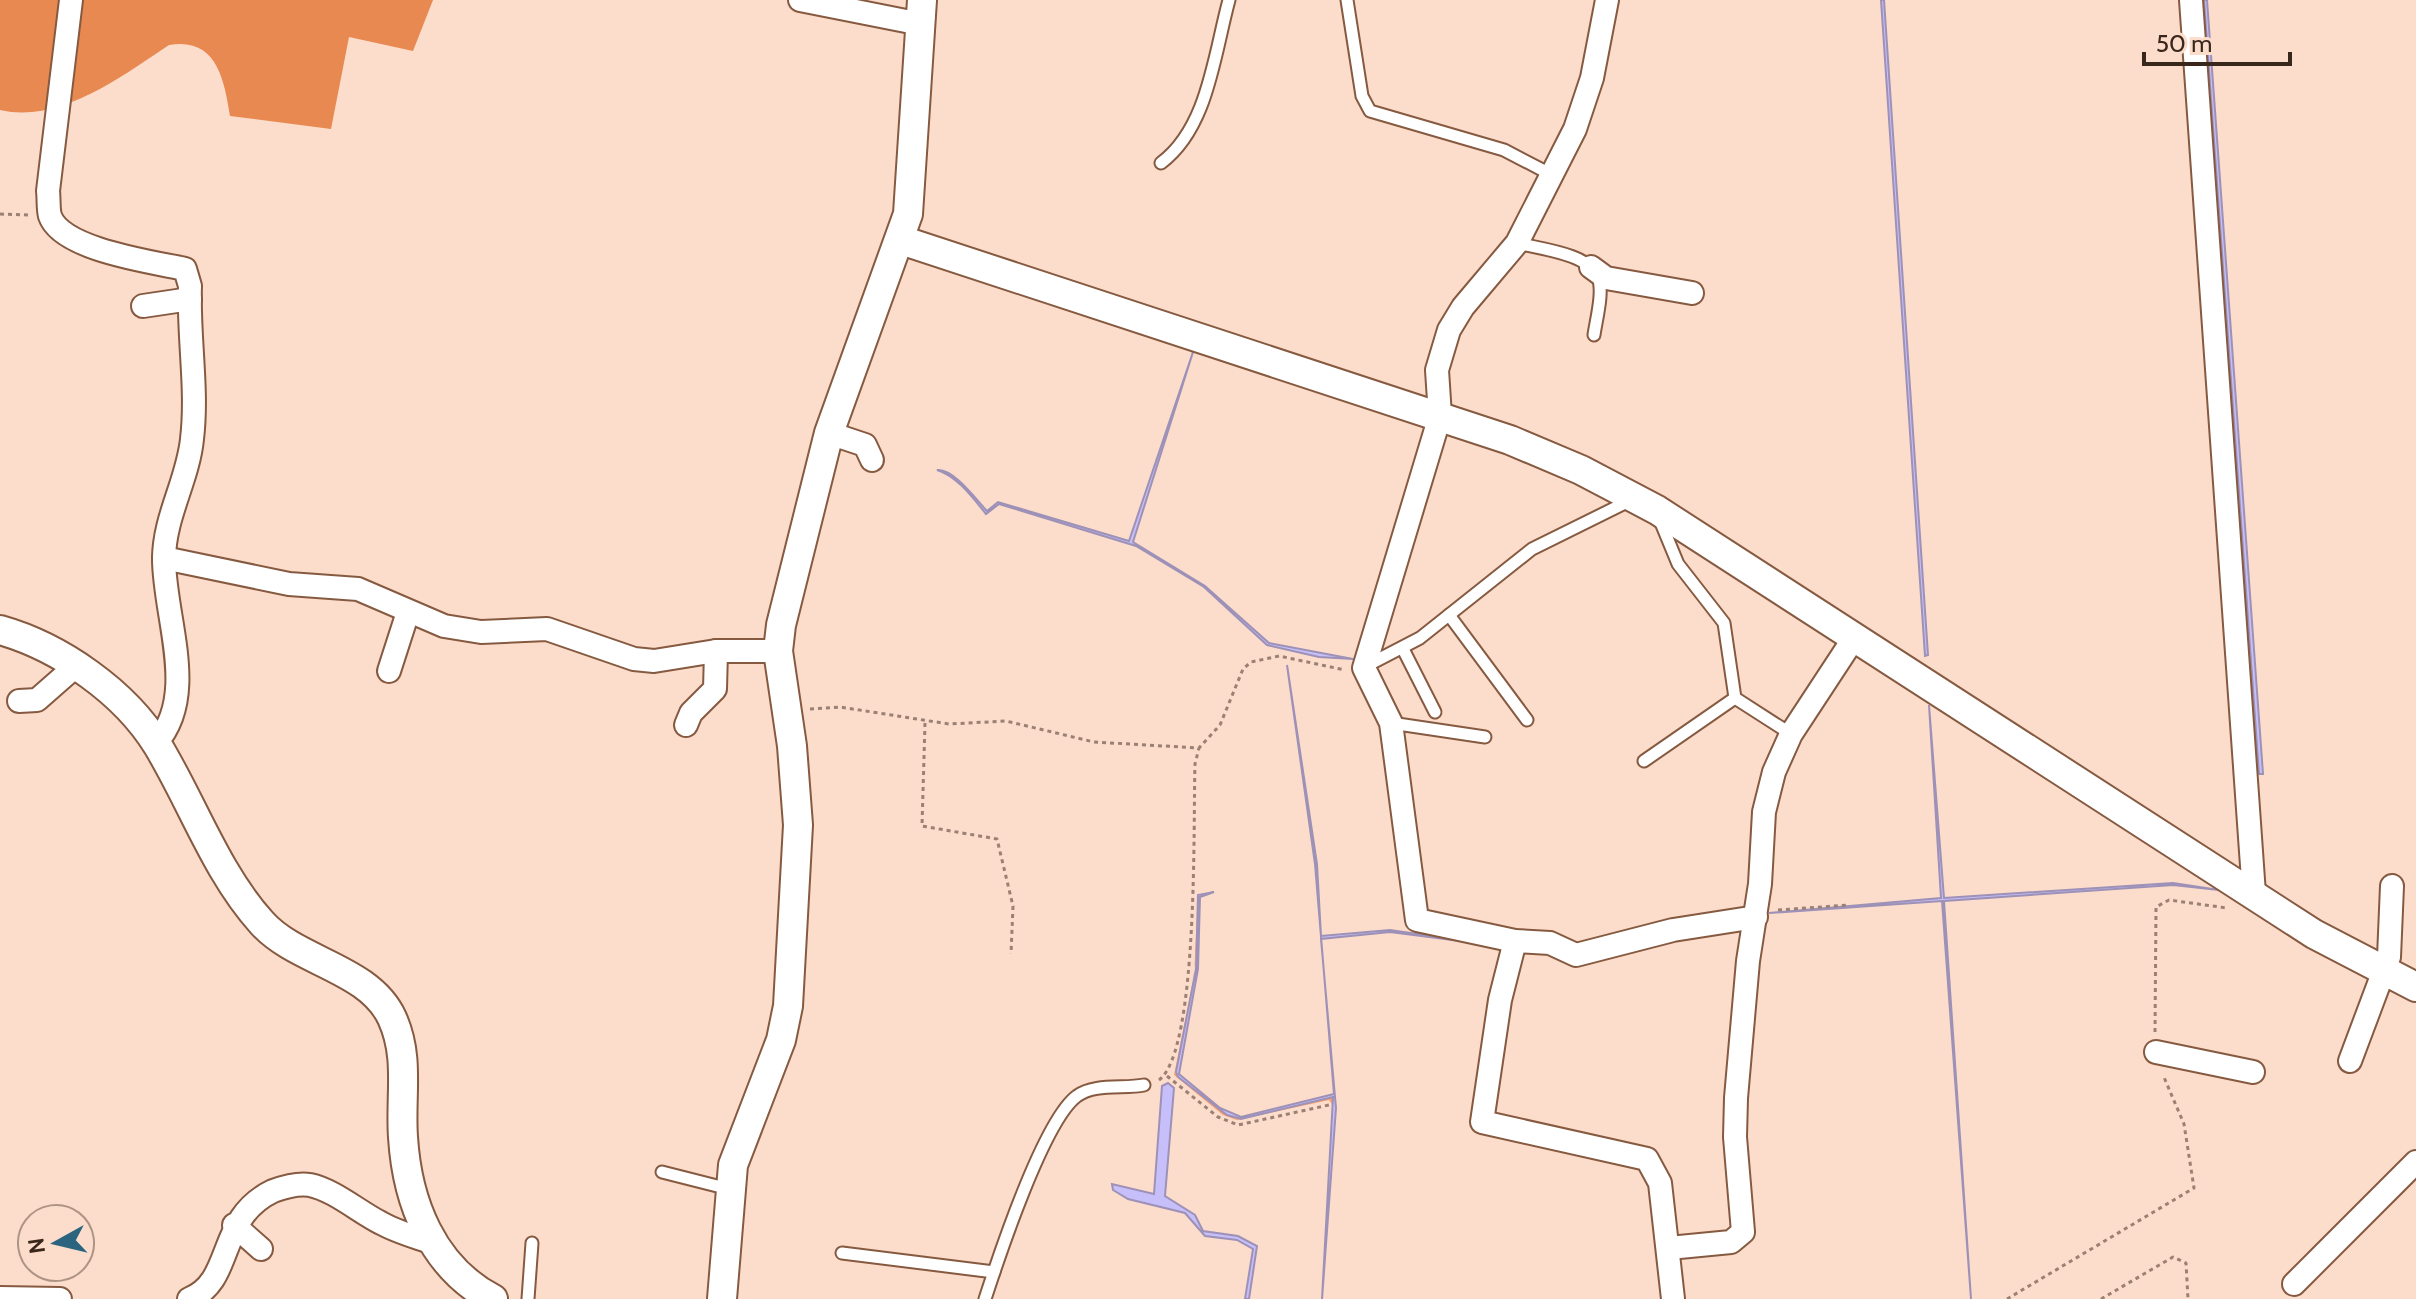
<svg xmlns="http://www.w3.org/2000/svg" width="2416" height="1299" font-family="Cabin,sans-serif">
<style>
.green{fill:#fd9f67}
.forest{fill:#e78950}
.water{fill:#c7bffa;stroke:#9d91b7;stroke-width:2}
.lines{fill:none;stroke-linecap:round;stroke-linejoin:round}
.service-casing{stroke:#865a40;stroke-width:15}
.minor-casing{stroke:#865a40;stroke-width:26}
.tertiary-casing{stroke:#865a40;stroke-width:32}
.path{stroke:#9b8173;stroke-width:3;stroke-dasharray:4 4;stroke-linecap:butt}
.service{stroke:#fff;stroke-width:11}
.minor{stroke:#fff;stroke-width:22}
.tertiary{stroke:#fff;stroke-width:28}
</style>
<rect width="100%" height="100%" fill="#fcdccb"/>
<g class="green">
<polygon points="2197,0 2204,0 2259,774 2251,775"/>
<path d="M 1198,895 C 1199,956 1190,1013 1176,1071 L 1178,1077 L 1227,1115 L 1241,1119 L 1333,1097 L 1335,1108 L 1329,1100 L 1237,1120 L 1223,1115 L 1174,1075 L 1194,976 Z"/>
</g>
<path class="forest" d="M 0,0 L 433,0 L 413,51 L 349,37 L 331,129 L 230,116 C 224,78 216,37 169,45 C 122,76 60,124 0,110 Z"/>
<g class="water">
<polygon points="1881,0 1884,0 1928,655 1925,656"/>
<polygon points="2204,0 2207,0 2263,774 2259,774"/>
<path d="M 1193,352 L 1133,542 L 1205,586 L 1269,643 L 1353,659 L 1319,657 L 1267,645 L 1204,587 L 1136,546 L 999,504 L 986,514 C 973,498 957,476 937,470 C 953,468 975,498 987,511 L 998,502 L 1129,541 Z"/>
<polygon points="1287,665 1317,864 1321,936 1390,930 1507,947 1390,932 1321,939 1336,1108 1322,1299 1333,1097 1241,1119 1227,1115 1178,1077 1176,1072 1196,969 1198,895 1214,892 1200,897 1198,969 1179,1074 1220,1108 1241,1117 1334,1094 1315,864"/>
<polygon points="1929,705 1944,898 2173,883 2219,890 2173,885 1944,901 1971,1299 1942,901 1769,913 1941,898"/>
<polygon points="1168,1083 1174,1088 1165,1196 1195,1215 1203,1231 1238,1236 1257,1246 1249,1299 1245,1299 1253,1249 1237,1240 1205,1236 1185,1213 1128,1199 1113,1190 1112,1184 1154,1194 1162,1086"/>
</g>
<g class="lines">
<defs>
<g id="service">
<polyline points="1347,0 1362,96 1370,111 1504,150 1552,175"/>
<path d="M 1161,163 C 1208,128 1214,55 1229,0"/>
<path d="M 1517,243 C 1539,249 1588,253 1598,277 C 1604,292 1596,320 1594,335"/>
<polyline points="1659,518 1678,564 1724,623 1735,698 1791,734"/>
<polyline points="1449,615 1527,720"/>
<polyline points="1403,649 1435,712"/>
<polyline points="1368,665 1420,638 1532,549 1629,501"/>
<polyline points="1391,723 1485,737"/>
<polyline points="1644,761 1735,698"/>
<polyline points="662,1172 729,1189"/>
<polyline points="842,1253 994,1272"/>
<polyline points="528,1299 532,1243"/>
<path d="M 985,1299 C 999,1256 1044,1120 1077,1096 C 1094,1083 1124,1089 1144,1085"/>
</g>
<g id="minor">
<path d="M 71,0 L 48,191 C 49,199 48,209 50,216 C 62,250 153,262 185,269 L 190,286 C 188,336 198,389 192,439 C 188,480 164,517 164,559 C 164,617 199,695 156,743"/>
<polyline points="800,0 921,24"/>
<polyline points="1607,0 1592,78 1575,129 1517,243 1463,307 1449,330 1437,370 1440,416 1364,668 1391,723 1417,920 1515,941 1550,943 1576,955 1673,930 1756,917"/>
<polyline points="2191,0 2254,894"/>
<polyline points="1591,267 1606,278 1692,293"/>
<polyline points="143,306 190,299"/>
<polyline points="829,433 865,445 872,460"/>
<polyline points="164,558 289,584 358,589 444,626 481,632 547,629 634,659 654,661 716,651 778,651"/>
<polyline points="389,671 408,612"/>
<polyline points="19,701 37,700 78,664"/>
<polyline points="686,725 691,713 715,689 716,651"/>
<polyline points="1515,941 1500,1000 1482,1122 1647,1159 1660,1183 1673,1299"/>
<polyline points="2156,1052 2253,1072"/>
<polyline points="2350,1061 2389,957 2392,886"/>
<polyline points="234,1225 261,1249"/>
<polyline points="1669,1248 1731,1242 1743,1232 1735,1137 1736,1098 1748,961 1760,884 1764,812 1774,772 1791,734 1854,638"/>
<polyline points="2294,1284 2416,1162"/>
<polyline points="0,1298 60,1299"/>
<path d="M 189,1299 C 235,1281 216,1218 273,1191 C 284,1187 298,1183 310,1185 C 334,1190 359,1212 381,1223 C 397,1232 416,1237 433,1243"/>
</g>
<g id="tertiary">
<polyline points="901,240 1510,440 1581,470 1657,510 2314,934 2416,987"/>
<path d="M 0,630 C 60,647 125,692 158,746 C 193,804 216,872 262,923 C 297,962 369,968 392,1018 C 410,1057 400,1096 403,1137 C 407,1202 432,1267 493,1299"/>
<polyline points="722,1299 733,1165 781,1040 788,1006 798,825 792,746 778,651 781,625 829,433 908,214 922,0"/>
</g>
</defs>
<use href="#service" class="service-casing"/>
<use href="#minor" class="minor-casing"/>
<use href="#tertiary" class="tertiary-casing"/>
<g class="path">
<polyline points="0,214 28,215"/>
<polyline points="810,709 840,707 949,724 1006,721 1094,742 1199,748 1220,725 1243,669 1251,662 1279,656 1345,670"/>
<polyline points="925,723 922,826 997,839 1013,906 1011,954"/>
<polyline points="1778,910 1849,905"/>
<polyline points="2155,1032 2156,907 2169,900 2227,908"/>
<polyline points="1167,1076 1218,1117 1238,1125 1329,1105"/>
<path d="M 1159,1080 C 1199,1050 1193,820 1195,764 L 1199,748"/>
<polyline points="2007,1299 2194,1188 2184,1124 2163,1075"/>
<polyline points="2101,1299 2173,1257 2186,1263 2188,1299"/>
</g>
<use href="#service" class="service"/>
<use href="#minor" class="minor"/>
<use href="#tertiary" class="tertiary"/>
</g>
<g transform="translate(56 1243) rotate(262)"><circle r="38" fill="#fcdccb" stroke="#ae9485" stroke-width="2"/>
<path d="M0-6L14 30L0 20L-14 30Z" fill="#2b647e"/>
<text y="-12" font-size="22" font-weight="bold" text-anchor="middle" fill="#3a271b">N</text>
</g>
<path d="M2144 52v12h146v-12" fill="none" stroke="#3a271b" stroke-width="4"/>
<text x="2156" y="52" font-size="24" fill="#3a271b" stroke="#fcdccb" stroke-width="6" paint-order="stroke">50 m</text>
</svg>
